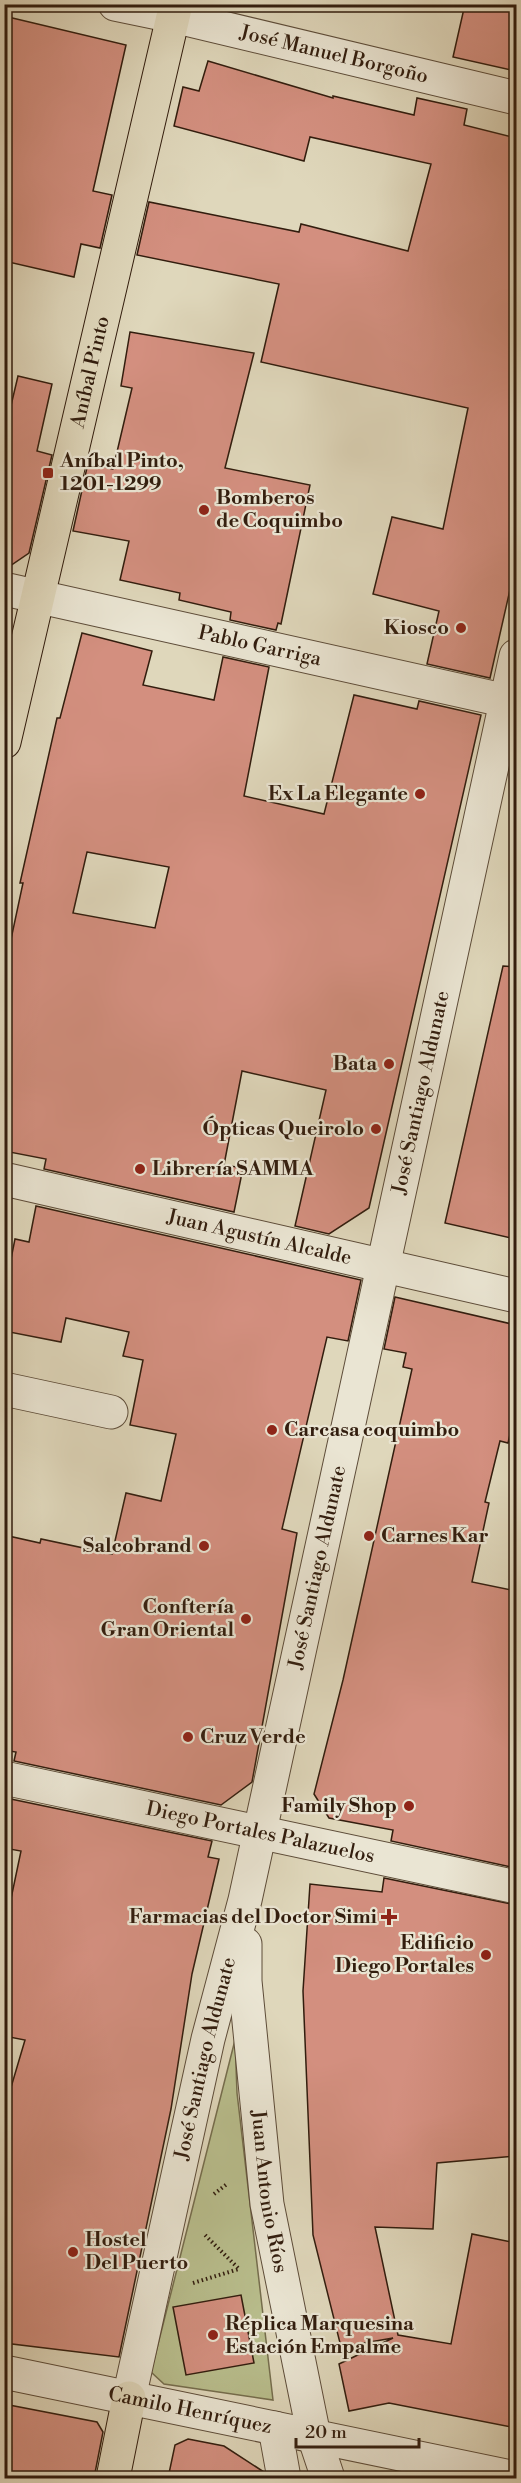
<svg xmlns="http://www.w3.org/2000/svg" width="521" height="2483" font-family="'Libre Bodoni',serif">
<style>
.green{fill:#b8bd8c;stroke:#756d4d;stroke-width:1.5}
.building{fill:#d38f7f;stroke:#321d0e;stroke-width:1.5;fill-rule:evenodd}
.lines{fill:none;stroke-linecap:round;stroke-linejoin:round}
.minor-casing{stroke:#5d4c39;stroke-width:35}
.major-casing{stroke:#321d0e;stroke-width:35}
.path{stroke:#321d0e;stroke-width:4;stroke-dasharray:1.5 3;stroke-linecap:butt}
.minor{stroke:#eae5d3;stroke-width:33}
.major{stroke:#dfd7bb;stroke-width:33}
.poi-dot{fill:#8f2418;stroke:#eae5d3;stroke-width:2}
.labels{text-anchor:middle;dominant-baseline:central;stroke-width:4.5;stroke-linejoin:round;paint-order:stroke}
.street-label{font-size:20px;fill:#321d0e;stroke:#eae5d3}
.poi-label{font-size:20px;font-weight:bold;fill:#321d0e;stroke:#eae5d3;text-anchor:end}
</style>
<rect width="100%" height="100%" fill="#dfd7bb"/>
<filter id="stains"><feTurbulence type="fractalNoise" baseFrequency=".00333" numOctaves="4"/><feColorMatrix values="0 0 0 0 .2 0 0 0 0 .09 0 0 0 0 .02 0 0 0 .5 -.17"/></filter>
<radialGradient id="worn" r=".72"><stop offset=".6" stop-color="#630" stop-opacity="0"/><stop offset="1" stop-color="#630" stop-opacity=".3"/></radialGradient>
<polygon class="green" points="235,2040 237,2093 273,2400 164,2384 151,2372"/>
<g class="building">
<polygon points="465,4 516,4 516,71 453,57"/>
<polygon points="4,16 126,45 93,191 112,195 100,248 81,244 74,277 4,261"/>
<polygon points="208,61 333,98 333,96 414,115 417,98 467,109 464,125 516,138 516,563 490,678 427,664 439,611 373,594 392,517 443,529 468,408 261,362 279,284 137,255 149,202 299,232 301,224 408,251 431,164 310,137 304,161 174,126 183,87 199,91"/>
<polygon points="130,332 254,353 225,468 310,485 281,624 278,623 276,630 230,620 231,612 179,600 180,593 120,580 129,541 73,531 88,463 113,469 132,388 121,386"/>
<polygon points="18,376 52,384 37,451 52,455 29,553 4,570 4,435"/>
<path d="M 82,633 L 152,651 L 143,685 L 214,700 L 223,657 L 269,667 L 244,796 L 324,814 L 354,695 L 417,709 L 419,701 L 481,715 L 369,1208 L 329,1234 L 295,1226 L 326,1090 L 242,1071 L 224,1165 L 243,1168 L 234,1212 L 44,1169 L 46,1159 L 4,1151 L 4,972 L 23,883 L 20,883 L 57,718 L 60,718 ZM 87,852 L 169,867 L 155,928 L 73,913 Z"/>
<polygon points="503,966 516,967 516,1239 445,1223"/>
<polygon points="36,1206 361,1280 348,1341 327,1337 282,1529 297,1533 252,1782 221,1805 14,1761 16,1752 4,1750 4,1535 40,1543 41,1539 112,1554 126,1493 161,1501 176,1434 130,1425 143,1360 123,1356 129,1332 66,1318 61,1342 4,1331 4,1258 11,1259 15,1239 29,1242"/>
<polygon points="395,1297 516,1325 516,1408 508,1443 500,1441 485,1502 489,1503 472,1582 516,1591 516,1868 391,1841 393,1830 329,1818 314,1794 343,1680 412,1369 403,1367 406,1353 384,1349"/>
<polygon points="6,1798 212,1841 208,1857 219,1859 192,1974 171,2109 119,2357 4,2343 4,2111 25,2040 4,2036 4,1932 21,1851 4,1848"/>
<polygon points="384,1878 516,1905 516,2156 437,2163 433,2229 375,2227 398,2335 451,2344 472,2234 516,2243 516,2428 389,2403 349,2411 339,2364 393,2338 341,2347 313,2235 303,1991 310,1884 382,1892"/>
<polygon points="241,2295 254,2363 186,2375 173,2307"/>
<polygon points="4,2404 97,2422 103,2432 94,2478 4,2478"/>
<polygon points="188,2439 224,2446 264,2472 265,2478 168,2478 175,2445"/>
</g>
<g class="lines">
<defs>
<g id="minor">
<path id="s1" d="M 115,4 L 173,16 L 516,98"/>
<path id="s2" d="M 4,589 L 516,703"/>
<path id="s3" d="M 4,1179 L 516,1296"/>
<polyline points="4,1389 111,1412"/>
<path id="s4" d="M 4,1778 L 516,1887"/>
<path id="s5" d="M 245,1944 L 245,1981 L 267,2204 L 314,2436 L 328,2478"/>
<path id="s6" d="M 4,2372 L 516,2478"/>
<path id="s7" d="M 129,2398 L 208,2039 L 245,1900 L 516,656"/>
<polyline points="275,2428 284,2478"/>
</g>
<g id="major">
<path id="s8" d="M 4,742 L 176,4"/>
<polyline points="113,2478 129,2398"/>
</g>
</defs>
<use href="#minor" class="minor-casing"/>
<use href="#major" class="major-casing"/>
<g class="path">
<polyline points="214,2194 227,2184"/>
<polyline points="193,2283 239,2269 204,2234"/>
</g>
<use href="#minor" class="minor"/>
<use href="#major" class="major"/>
</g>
<g class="poi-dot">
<rect x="42" y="467" width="12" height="12" rx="3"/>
<circle cx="204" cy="510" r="6"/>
<circle cx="461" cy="628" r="6"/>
<circle cx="420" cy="794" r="6"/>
<circle cx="389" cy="1064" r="6"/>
<circle cx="376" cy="1129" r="6"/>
<circle cx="140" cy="1169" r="6"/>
<circle cx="272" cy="1430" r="6"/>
<circle cx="369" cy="1536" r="6"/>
<circle cx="204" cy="1546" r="6"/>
<circle cx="246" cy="1619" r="6"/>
<circle cx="188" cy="1737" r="6"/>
<circle cx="409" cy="1806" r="6"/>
<path d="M386 1908h6v6h6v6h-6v6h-6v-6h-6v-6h6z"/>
<circle cx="486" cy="1955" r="6"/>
<circle cx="73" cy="2252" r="6"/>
<circle cx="213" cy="2335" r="6"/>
</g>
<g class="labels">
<g class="street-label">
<text stroke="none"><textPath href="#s1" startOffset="225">José Manuel Borgoño</textPath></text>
<text stroke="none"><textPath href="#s8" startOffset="380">Aníbal Pinto</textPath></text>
<text stroke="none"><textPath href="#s2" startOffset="262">Pablo Garriga</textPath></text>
<text stroke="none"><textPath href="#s7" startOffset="1338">José Santiago Aldunate</textPath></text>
<text stroke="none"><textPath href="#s3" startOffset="262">Juan Agustín Alcalde</textPath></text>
<text stroke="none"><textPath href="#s7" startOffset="852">José Santiago Aldunate</textPath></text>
<text stroke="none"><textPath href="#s4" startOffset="262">Diego Portales Palazuelos</textPath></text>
<text stroke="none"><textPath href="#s7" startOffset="348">José Santiago Aldunate</textPath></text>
<text stroke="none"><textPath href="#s5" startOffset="249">Juan Antonio Ríos</textPath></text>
<text stroke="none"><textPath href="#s6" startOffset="190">Camilo Henríquez</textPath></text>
</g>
<g class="poi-label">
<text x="60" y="461" text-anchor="start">Aníbal Pinto,<tspan x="60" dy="23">1201-1299</tspan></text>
<text x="216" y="498" text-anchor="start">Bomberos<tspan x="216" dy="23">de Coquimbo</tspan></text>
<text x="449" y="628">Kiosco</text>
<text x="408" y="794">Ex La Elegante</text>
<text x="377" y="1064">Bata</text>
<text x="364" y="1129">Ópticas Queirolo</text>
<text x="152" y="1169" text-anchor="start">Librería SAMMA</text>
<text x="284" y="1430" text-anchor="start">Carcasa coquimbo</text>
<text x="381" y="1536" text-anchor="start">Carnes Kar</text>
<text x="192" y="1546">Salcobrand</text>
<text x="234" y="1607">Conftería<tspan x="234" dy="23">Gran Oriental</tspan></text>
<text x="200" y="1737" text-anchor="start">Cruz Verde</text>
<text x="397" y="1806">Family Shop</text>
<text x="377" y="1917">Farmacias del Doctor Simi</text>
<text x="474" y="1943">Edificio<tspan x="474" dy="23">Diego Portales</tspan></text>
<text x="85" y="2240" text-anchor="start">Hostel<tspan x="85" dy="23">Del Puerto</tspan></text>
<text x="225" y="2324" text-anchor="start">Réplica Marquesina<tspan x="225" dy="23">Estación Empalme</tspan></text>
</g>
</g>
<rect width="521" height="2483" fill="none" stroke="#dfd7bb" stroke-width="24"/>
<rect x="6" y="6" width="509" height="2471" fill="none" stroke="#321d0e" stroke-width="3"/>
<rect x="12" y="12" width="497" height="2459" fill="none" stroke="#321d0e" stroke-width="1.5"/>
<path d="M296 2438v9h123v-9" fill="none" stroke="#321d0e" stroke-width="3"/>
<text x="305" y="2438" font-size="18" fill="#321d0e" stroke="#eae5d3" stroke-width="4.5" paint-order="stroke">20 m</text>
<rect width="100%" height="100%" filter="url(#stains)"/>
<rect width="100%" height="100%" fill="url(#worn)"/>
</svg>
